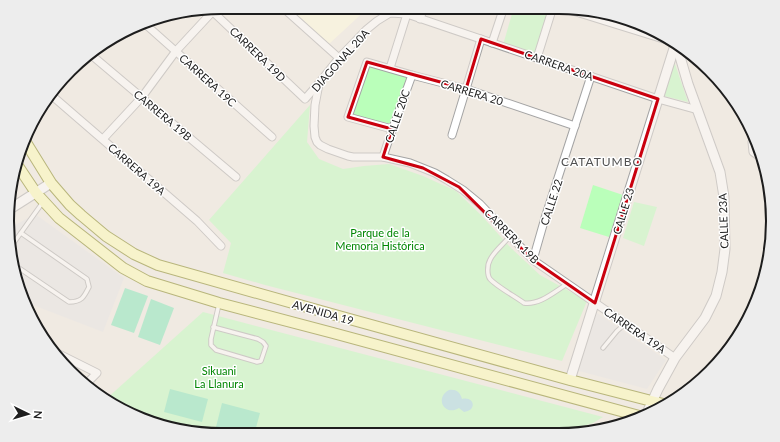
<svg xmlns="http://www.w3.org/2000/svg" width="780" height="442" font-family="Lato,sans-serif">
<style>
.education{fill:#fffddb}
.park{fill:#baffba}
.pitch{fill:#77e7b4}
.parking{fill:#e5e5e5}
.water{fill:#9dd7e2}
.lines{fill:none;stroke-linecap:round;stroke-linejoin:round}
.service-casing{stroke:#a4a4a4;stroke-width:5.5}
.minor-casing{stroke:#a4a4a4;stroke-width:9}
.tertiary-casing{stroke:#a4a4a4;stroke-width:11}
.secondary-casing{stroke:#747800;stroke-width:12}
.service{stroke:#fff;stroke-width:3.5}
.minor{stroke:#fff;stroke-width:7}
.tertiary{stroke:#fff;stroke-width:9}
.secondary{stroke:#fffeb0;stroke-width:10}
.marked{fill:none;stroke:#ca000e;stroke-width:3;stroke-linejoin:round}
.labels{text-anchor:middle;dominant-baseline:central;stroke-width:3;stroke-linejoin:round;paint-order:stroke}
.street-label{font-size:11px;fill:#1d1d1d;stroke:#fff}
.park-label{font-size:11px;fill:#008602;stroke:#fff}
.neighbourhood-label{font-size:12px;letter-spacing:1px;fill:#505050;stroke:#fff}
.rim{fill:none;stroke:#1d1d1d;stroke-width:2}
</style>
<rect width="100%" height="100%" fill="#f0eae2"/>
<polygon class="education" points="289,7 369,7 329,44"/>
<g class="park">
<polygon points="514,7 551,7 536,56 503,45"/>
<polygon points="674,61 688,102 660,95"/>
<polygon points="368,64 410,77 392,124 350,115"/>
<polygon points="310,105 307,142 319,159 343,169 364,166 389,164 423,176 456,191 481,215 511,248 540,275 587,301 562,361 265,285 223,273 229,251 231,243 209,220"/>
<polygon points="593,185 623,195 609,237 580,228"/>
<polygon points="634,202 657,207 644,246 623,238"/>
<polygon points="203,312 603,417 593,423 554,435 207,435 152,424 105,400"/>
</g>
<g class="pitch">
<polygon points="125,288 148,296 134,333 111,325"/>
<polygon points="151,299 174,308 160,345 138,337"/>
<polygon points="170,389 208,399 202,422 164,412"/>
<polygon points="222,403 260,413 254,435 246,435 216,427"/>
</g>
<g class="parking">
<polygon points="35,214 124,278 103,332 25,302 18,290 7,235 8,229"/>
<polygon points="594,311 666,360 647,389 575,370"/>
</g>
<path class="water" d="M 449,390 C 456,389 460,392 462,399 C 475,396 477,411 464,412 L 459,408 C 445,417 434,398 449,390 Z"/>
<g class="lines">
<defs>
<g id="service">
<path d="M 510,236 C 504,244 494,251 490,260 C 487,265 487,275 490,279 C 496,286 516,297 524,303 C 540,305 554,292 567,284"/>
<polyline points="10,248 43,202"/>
<path d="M 13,264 L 69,302 C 82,302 84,297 89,287 L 87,279 L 21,233"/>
<polyline points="213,327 258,339 263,342 266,346 261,361 257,362 216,350 211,345 211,339 219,304"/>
<polyline points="603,348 617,331 625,324"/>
</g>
<g id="minor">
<polyline points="282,7 339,58"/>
<polyline points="560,7 676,43"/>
<polyline points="210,9 305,99 319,83 339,58 366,30 377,21 390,13 407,14 658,99 698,110"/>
<polyline points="420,19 424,7"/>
<polyline points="144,23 272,137"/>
<polyline points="492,43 504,7"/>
<polyline points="89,53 236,177"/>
<polyline points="537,58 553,7"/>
<polyline points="390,68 407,14"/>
<polyline points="319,84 315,105 314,126 315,137 317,142 320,145 328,149 348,156 353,157 383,157 410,163 435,173 447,180 463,190 480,204 533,260 675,358"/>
<polyline points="50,94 197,221 221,246"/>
<polyline points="392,129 348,117 367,62 412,75 466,89 575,126"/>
<polyline points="452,135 466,89 481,39"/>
<polyline points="103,139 142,97 176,51 215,9"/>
<polyline points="753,140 752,142 753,152 760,157"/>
<path d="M 383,157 C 392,129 402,103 412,75"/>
<polyline points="533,260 545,218 591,76"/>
<polyline points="51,350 97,373 86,384"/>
</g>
<g id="tertiary">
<polyline points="10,209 51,183"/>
<polyline points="570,380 676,42"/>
<polyline points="646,415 658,389 675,358 705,318 716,296 722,272 725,249 724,197 720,172 688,84 676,43"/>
</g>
<g id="secondary">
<polyline points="25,141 51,183 70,205 81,215 106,236 134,254 158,265 335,315 570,380 667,405"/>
<polyline points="16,163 36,193 59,218 123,268 147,281 219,303 333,333 643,417"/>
</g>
</defs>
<use href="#service" class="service-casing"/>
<use href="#minor" class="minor-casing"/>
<use href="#tertiary" class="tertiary-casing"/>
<use href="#secondary" class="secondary-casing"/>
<use href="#service" class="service"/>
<use href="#minor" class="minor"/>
<use href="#tertiary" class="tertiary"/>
<use href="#secondary" class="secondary"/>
</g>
<path d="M0 0H780V442H0ZM 481,39 L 658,99 L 595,303 L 533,260 L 459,187 L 423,168 L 383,157 L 392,129 L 348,117 L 367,62 L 466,89 Z" fill="#f0eae2" fill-opacity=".55" fill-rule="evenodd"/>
<path class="marked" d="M 481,39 L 658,99 L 595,303 L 533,260 L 459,187 L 423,168 L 383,157 L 392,129 L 348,117 L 367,62 L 466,89 Z"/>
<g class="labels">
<g class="street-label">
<text transform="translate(258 54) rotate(44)">CARRERA 19D</text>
<text transform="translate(340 60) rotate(-48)">DIAGONAL 20A</text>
<text transform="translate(559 65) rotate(19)">CARRERA 20A</text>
<text transform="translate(208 80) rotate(42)">CARRERA 19C</text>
<text transform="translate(472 92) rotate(17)">CARRERA 20</text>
<text transform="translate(163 115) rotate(40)">CARRERA 19B</text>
<text transform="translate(397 116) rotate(-71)">CALLE 20C</text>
<text transform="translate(137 169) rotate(41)">CARRERA 19A</text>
<text transform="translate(551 202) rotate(-72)">CALLE 22</text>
<text transform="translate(623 211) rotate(-73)">CALLE 23</text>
<text transform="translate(723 221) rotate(-92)">CALLE 23A</text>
<text transform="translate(512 236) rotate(45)">CARRERA 19B</text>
<text transform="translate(323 312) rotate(16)">AVENIDA 19</text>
<text transform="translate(635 330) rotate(34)">CARRERA 19A</text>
</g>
<g class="park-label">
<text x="380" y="232">Parque de la<tspan x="380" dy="13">Memoria Histórica</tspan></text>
<text x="219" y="370">Sikuani<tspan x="219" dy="13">La Llanura</tspan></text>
</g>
<g class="neighbourhood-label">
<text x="602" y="161">CATATUMBO</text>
</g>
</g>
<path d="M0 0H780V442H0ZM221 14H559A207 207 0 0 1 766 221V221A207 207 0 0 1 559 428H221A207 207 0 0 1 14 221V221A207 207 0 0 1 221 14Z" fill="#ededed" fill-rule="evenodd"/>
<path class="rim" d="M221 14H559A207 207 0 0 1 766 221V221A207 207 0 0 1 559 428H221A207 207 0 0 1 14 221V221A207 207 0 0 1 221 14Z"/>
<g transform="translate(28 414) rotate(95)" stroke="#ffffff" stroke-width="3" paint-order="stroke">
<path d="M0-3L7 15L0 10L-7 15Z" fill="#1d1d1d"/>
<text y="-6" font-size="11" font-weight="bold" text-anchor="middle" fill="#1d1d1d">N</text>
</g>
</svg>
